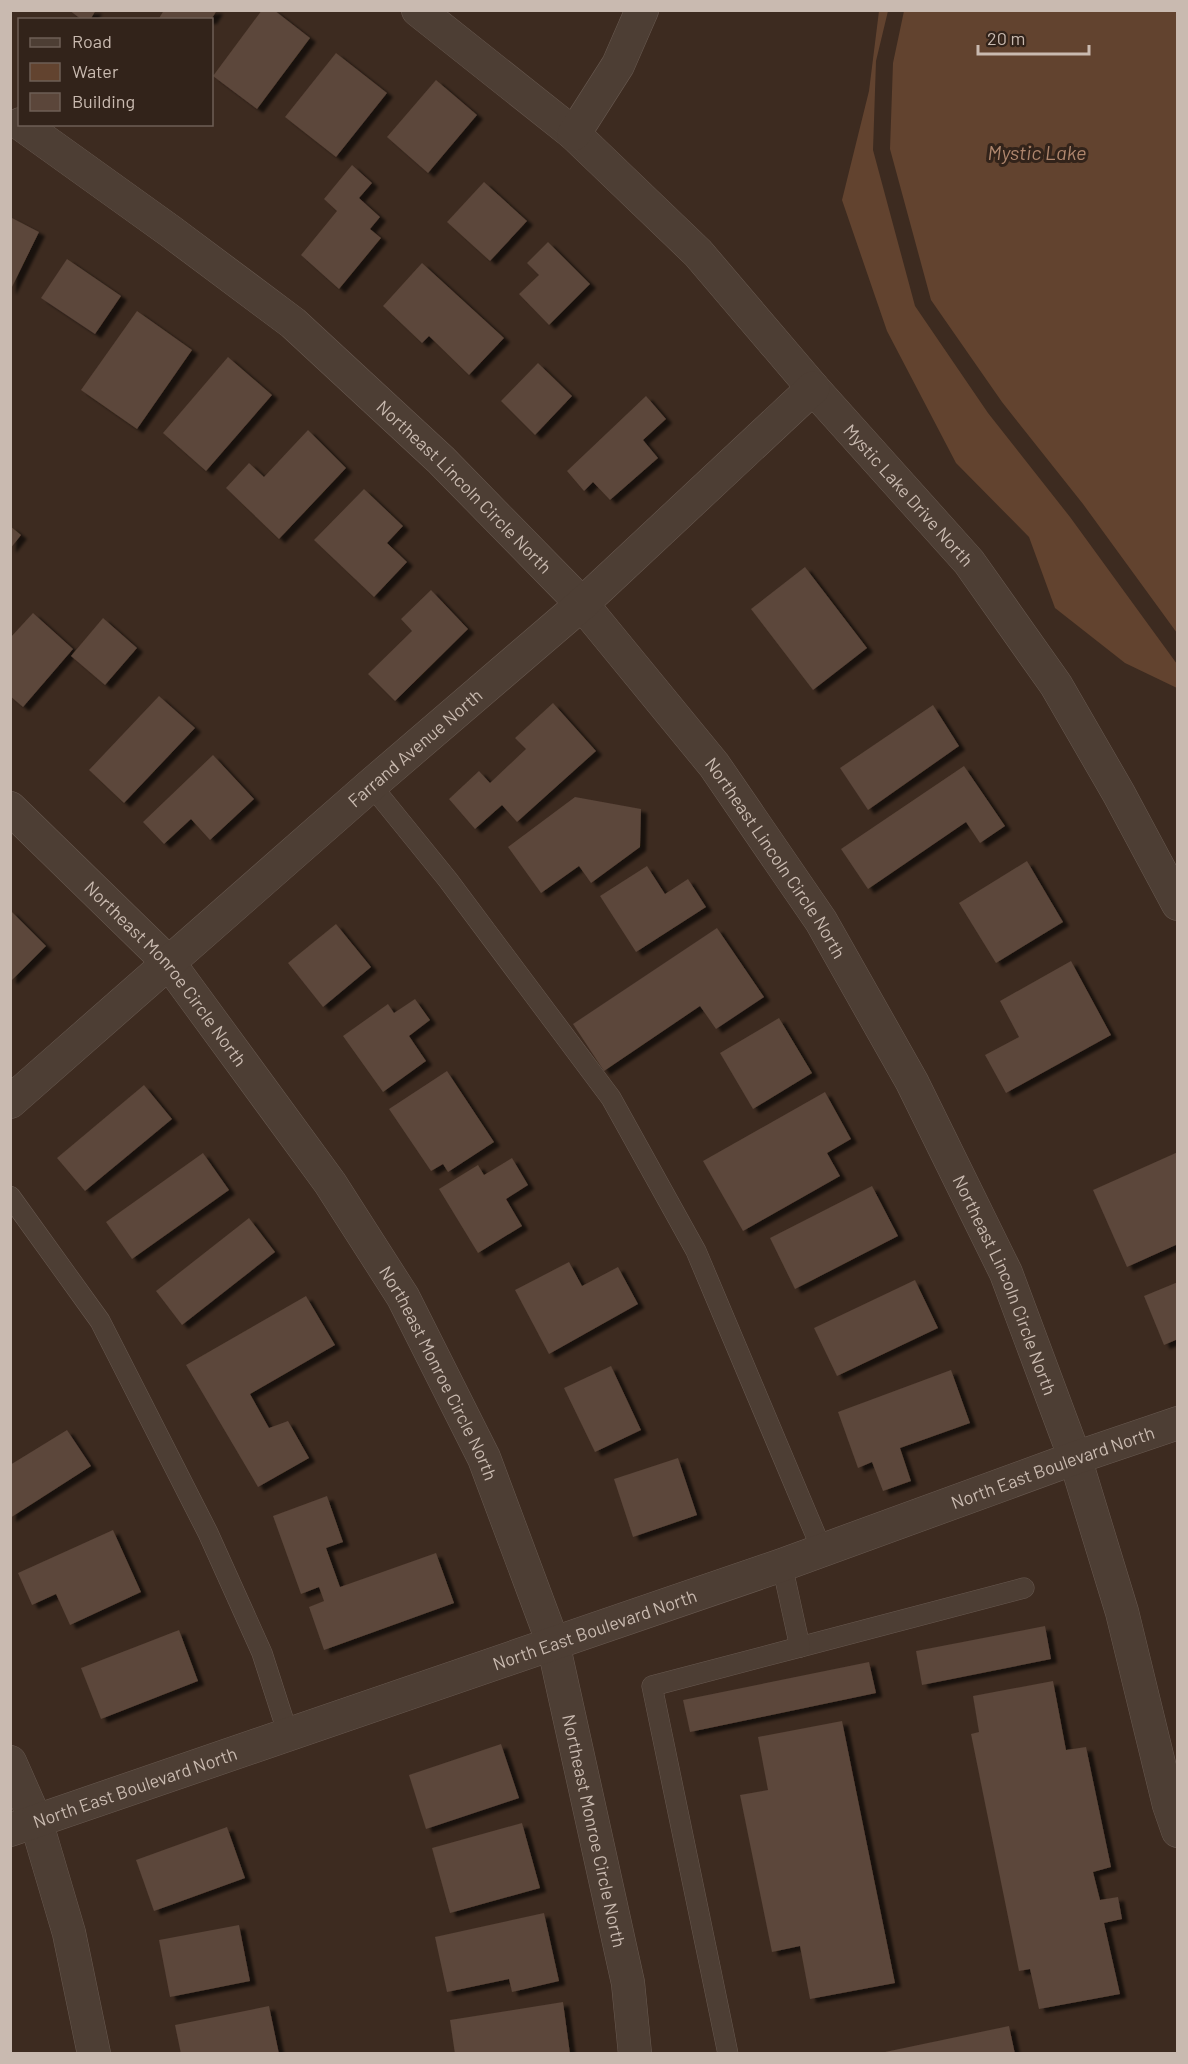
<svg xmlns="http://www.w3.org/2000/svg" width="1188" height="2064" font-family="Barlow,sans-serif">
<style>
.water{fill:#62432f}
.building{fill:#5b463a;filter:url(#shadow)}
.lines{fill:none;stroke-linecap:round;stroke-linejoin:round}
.service-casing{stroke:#685950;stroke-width:21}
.minor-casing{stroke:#685950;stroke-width:34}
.service{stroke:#4d3e34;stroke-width:20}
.minor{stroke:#4d3e34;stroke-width:33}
.labels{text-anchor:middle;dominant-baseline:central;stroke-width:6;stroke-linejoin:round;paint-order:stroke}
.street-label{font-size:18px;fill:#c9bab0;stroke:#32231a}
.water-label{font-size:20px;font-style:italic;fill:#af866d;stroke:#32231a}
</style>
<defs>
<filter id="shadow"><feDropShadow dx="6" dy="4" stdDeviation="1.5" flood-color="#0009"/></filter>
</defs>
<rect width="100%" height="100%" fill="#3d2b20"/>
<g class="water">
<polygon points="879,11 888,11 876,61 873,150 915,306 988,413 1070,517 1177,664 1177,688 1125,663 1055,608 1029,537 956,463 887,331 842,200 869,91"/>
<polygon points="904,11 1177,11 1177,633 1083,504 1002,402 931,300 890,149 893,63"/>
</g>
<g class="building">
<polygon points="69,10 96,10 90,20 82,20"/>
<polygon points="164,10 217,10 211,20 158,20"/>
<polygon points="262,10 274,10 310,38 257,109 213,76"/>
<polygon points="336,53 387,93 336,157 285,117"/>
<polygon points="436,80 477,115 428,173 387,137"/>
<polygon points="352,165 372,183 359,198 380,217 370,229 381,238 339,289 301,255 337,211 324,199"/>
<polygon points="484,182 527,221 490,261 447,222"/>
<polygon points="10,217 39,232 10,291"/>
<polygon points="548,242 590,284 549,325 519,294 539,275 527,263"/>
<polygon points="67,259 121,296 95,334 41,298"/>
<polygon points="422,263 504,338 469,375 429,336 422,343 383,306"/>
<polygon points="137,311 192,350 137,429 81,390"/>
<polygon points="228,357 272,395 206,471 163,433"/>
<polygon points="538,363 572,396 535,435 501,401"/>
<polygon points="646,396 666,419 643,440 658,458 610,500 593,482 584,491 567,471"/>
<polygon points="308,430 346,468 279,539 226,488 249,463 264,477"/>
<polygon points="364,489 403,526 387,543 407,562 374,597 314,540"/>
<polygon points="10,526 21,535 10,549"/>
<polygon points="805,567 867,648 813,690 751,609"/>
<polygon points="431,590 468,629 395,701 368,674 412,631 401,619"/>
<polygon points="33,613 73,649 23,707 10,696 10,638"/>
<polygon points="103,618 137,648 105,685 71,656"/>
<polygon points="159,696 195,728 124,803 89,770"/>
<polygon points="553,703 596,751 517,822 502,805 475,829 449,799 479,771 490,783 526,749 515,738"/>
<polygon points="933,705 959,746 868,810 840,768"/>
<polygon points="213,755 254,799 210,840 191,819 164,844 143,822"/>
<polygon points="964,766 1005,826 980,843 966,822 868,889 841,849"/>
<polygon points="575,797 641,809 640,847 591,883 579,866 541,893 508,847"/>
<polygon points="1027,861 1063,922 996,963 959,903"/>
<polygon points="647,866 665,894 688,879 706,907 636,952 600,896"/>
<polygon points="10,910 46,946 12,980 10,979"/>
<polygon points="336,924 371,967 323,1007 288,963"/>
<polygon points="717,928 764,997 716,1029 700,1006 604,1071 573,1024"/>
<polygon points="1071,961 1111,1035 1006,1093 985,1055 1019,1037 1000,1001"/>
<polygon points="415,999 430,1020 409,1036 426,1061 383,1092 343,1036 388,1004 394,1013"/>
<polygon points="779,1018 812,1073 753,1109 720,1053"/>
<polygon points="447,1071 494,1142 448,1172 443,1164 431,1171 389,1109"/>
<polygon points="144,1085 172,1119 85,1191 57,1158"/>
<polygon points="825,1092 851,1139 827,1153 840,1176 743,1231 703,1161"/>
<polygon points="1178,1152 1178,1244 1127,1267 1093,1190"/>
<polygon points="203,1153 229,1190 132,1259 106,1222"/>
<polygon points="512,1158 528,1185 506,1199 522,1226 478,1253 439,1189 478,1165 484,1175"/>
<polygon points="872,1186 898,1236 795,1289 770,1238"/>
<polygon points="249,1218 275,1252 182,1325 156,1291"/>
<polygon points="569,1262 582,1286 618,1267 638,1304 549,1354 515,1290"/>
<polygon points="915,1280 938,1328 837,1376 814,1328"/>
<polygon points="1178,1282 1178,1339 1164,1345 1144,1296"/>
<polygon points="306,1296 335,1345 250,1394 269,1428 288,1421 309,1458 258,1487 186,1365"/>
<polygon points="611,1366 641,1430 595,1452 564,1388"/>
<polygon points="951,1370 970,1423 900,1448 911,1481 883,1491 872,1462 858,1468 838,1412"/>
<polygon points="67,1430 91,1466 10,1518 10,1465"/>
<polygon points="678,1458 697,1515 633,1537 614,1479"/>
<polygon points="327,1496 343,1542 326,1548 340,1587 436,1553 454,1603 324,1650 309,1607 324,1601 319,1587 301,1594 273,1516"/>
<polygon points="113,1530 141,1592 70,1625 56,1594 32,1605 18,1573"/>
<polygon points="1045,1626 1051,1659 922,1685 916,1651"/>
<polygon points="179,1630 198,1681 101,1719 81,1668"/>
<polygon points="869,1662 876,1693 690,1732 683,1700"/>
<polygon points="1053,1681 1066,1750 1086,1747 1111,1867 1093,1872 1100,1900 1118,1897 1122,1919 1104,1923 1120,1994 1039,2009 1030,1969 1019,1971 971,1734 979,1732 973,1696"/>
<polygon points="842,1721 895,1983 810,1999 800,1946 772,1952 740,1795 768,1790 758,1737"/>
<polygon points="501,1744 519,1798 426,1829 409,1775"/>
<polygon points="522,1823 540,1888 450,1913 432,1848"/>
<polygon points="227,1827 245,1878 154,1911 136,1860"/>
<polygon points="544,1913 559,1981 512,1992 509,1979 447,1992 435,1937"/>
<polygon points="239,1925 250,1981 170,1997 159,1940"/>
<polygon points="563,2002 570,2054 455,2054 450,2020"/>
<polygon points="269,2006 279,2054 181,2054 175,2025"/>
<polygon points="1009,2026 1015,2054 885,2054 885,2052"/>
</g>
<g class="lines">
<defs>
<g id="service">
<polyline points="371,785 448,880 611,1098 696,1251 822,1550"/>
<polyline points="10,1196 100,1321 208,1533 262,1653 288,1734"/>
<polyline points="800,1647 1024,1588"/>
<polyline points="728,2054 652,1686 800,1647 782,1565"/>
</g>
<g id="minor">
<path id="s1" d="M 418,10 L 574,134 L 698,253 L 813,388 L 969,562 L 1056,685 L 1119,794 L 1178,904"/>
<path id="s2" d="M 21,124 L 170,231 L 293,323 L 441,460 L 582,604 L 714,765 L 821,921 L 912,1082 L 1006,1273 L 1075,1458 L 1122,1612 L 1169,1805 L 1178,1831"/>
<polyline points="574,134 618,65 642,10"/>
<path id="s3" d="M 10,808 L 169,963 L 330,1183 L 403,1297 L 484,1458 L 553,1643 L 628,1983 L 635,2054"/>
<path id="s4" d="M 10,1102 L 371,785 L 582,604 L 813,388"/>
<polyline points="10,1762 36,1821 69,1933 94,2054"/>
<path id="s5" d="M 10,1830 L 782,1565 L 1075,1458 L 1178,1423"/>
</g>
</defs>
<use href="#service" class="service-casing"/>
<use href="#minor" class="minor-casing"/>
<use href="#service" class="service"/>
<use href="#minor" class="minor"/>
</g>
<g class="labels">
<g class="street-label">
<text stroke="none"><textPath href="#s2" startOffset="574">Northeast Lincoln Circle North</textPath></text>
<text stroke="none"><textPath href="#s1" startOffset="692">Mystic Lake Drive North</textPath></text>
<text stroke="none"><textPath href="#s4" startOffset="538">Farrand Avenue North</textPath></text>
<text stroke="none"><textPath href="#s2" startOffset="1060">Northeast Lincoln Circle North</textPath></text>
<text stroke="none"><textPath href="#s3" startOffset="228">Northeast Monroe Circle North</textPath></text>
<text stroke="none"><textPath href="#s2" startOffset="1546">Northeast Lincoln Circle North</textPath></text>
<text stroke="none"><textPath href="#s3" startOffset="714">Northeast Monroe Circle North</textPath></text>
<text stroke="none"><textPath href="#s5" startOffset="1104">North East Boulevard North</textPath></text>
<text stroke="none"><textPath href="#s5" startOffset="618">North East Boulevard North</textPath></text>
<text stroke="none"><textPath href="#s5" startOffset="132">North East Boulevard North</textPath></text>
<text stroke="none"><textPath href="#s3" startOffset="1200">Northeast Monroe Circle North</textPath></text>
</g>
<g class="water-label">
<text x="1037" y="152">Mystic Lake</text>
</g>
</g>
<rect width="1188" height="2064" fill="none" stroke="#c9bab0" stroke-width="24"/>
<rect x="18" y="18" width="195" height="108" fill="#32231a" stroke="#6e5f56" stroke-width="1.5"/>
<rect x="30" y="38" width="30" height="9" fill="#4d3e34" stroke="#6e5f56" stroke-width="1.5"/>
<text x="72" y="48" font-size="18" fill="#c9bab0">Road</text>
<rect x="30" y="63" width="30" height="18" fill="#62432f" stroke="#6e5f56" stroke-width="1.5"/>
<text x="72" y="78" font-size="18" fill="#c9bab0">Water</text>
<rect x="30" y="93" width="30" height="18" fill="#5b463a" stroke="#6e5f56" stroke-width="1.5"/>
<text x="72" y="108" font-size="18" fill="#c9bab0">Building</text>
<path d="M978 45v9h111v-9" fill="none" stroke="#c9bab0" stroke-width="3"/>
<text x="987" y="45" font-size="18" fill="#c9bab0" stroke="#32231a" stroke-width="4.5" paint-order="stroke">20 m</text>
</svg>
